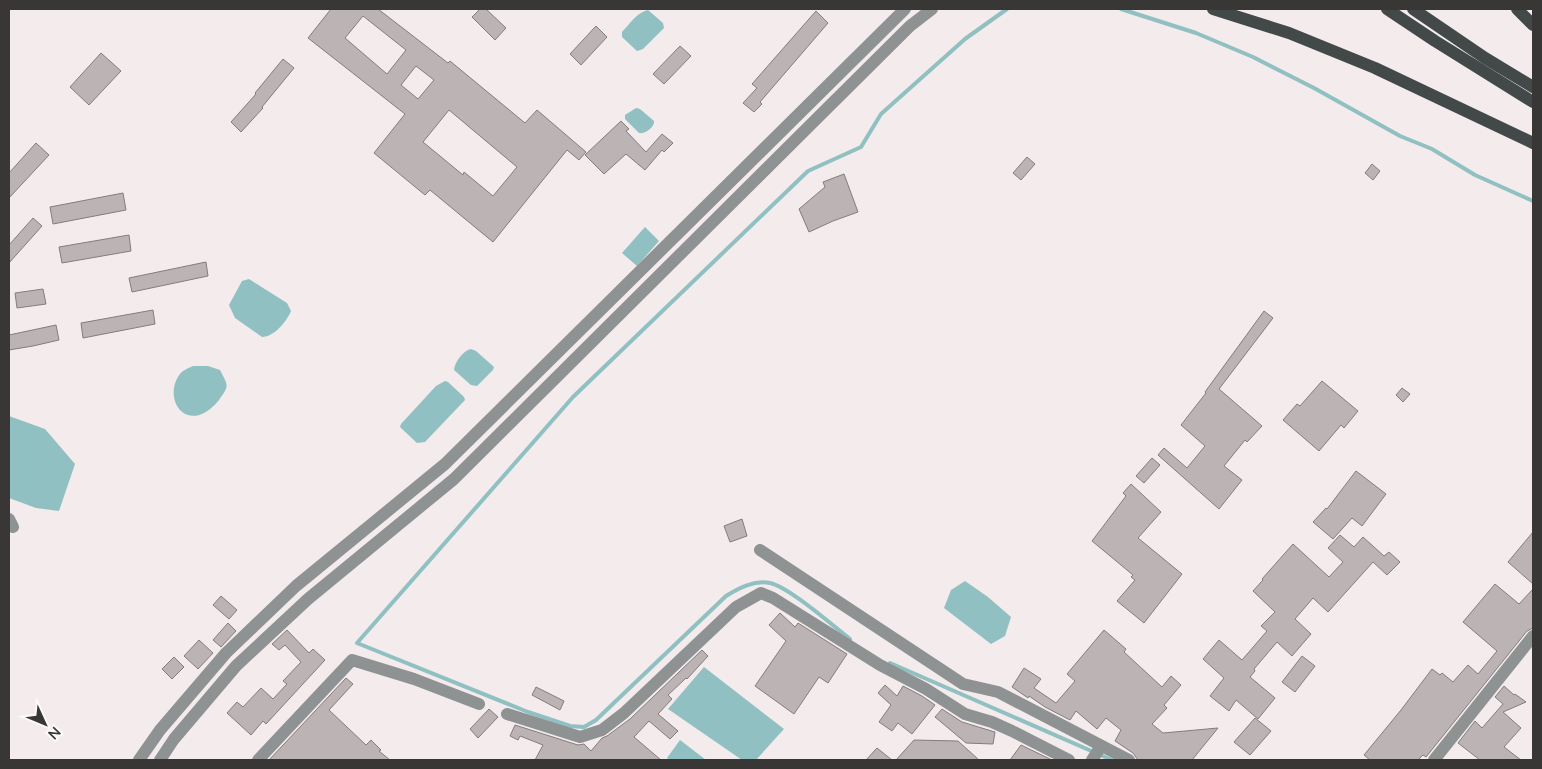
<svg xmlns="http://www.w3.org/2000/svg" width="1542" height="769" font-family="Lato,sans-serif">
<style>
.water{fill:#91c0c2}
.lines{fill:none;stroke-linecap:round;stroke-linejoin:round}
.stream{stroke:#91c0c2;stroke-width:4}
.building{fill:#bbb3b4;stroke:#847c7d;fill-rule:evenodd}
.minor{stroke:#8f9292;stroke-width:12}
.major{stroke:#434949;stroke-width:12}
</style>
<rect width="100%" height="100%" fill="#f3ebec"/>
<g class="water">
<path d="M 648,10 L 663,23 L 664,28 L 643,49 L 637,51 L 622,37 L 622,32 C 630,24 637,12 648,10 Z"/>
<path d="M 636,108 L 640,109 L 654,121 L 654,123 C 652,129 645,134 639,133 L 625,119 L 625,115 Z"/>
<polygon points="645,227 659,241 637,266 622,253"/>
<path d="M 249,279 L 287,303 L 291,311 C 287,321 274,337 262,337 L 235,318 L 229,305 L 242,281 Z"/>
<path d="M 471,349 L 476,351 L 494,367 L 493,370 L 477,386 L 471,385 L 454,370 C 455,361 463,351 471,349 Z"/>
<path d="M 193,366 L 208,366 L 220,370 C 228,386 230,385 219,400 C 188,438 161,399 180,374 C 183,370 189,368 193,366 Z"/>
<polygon points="445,381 448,382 464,397 465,400 425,442 417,443 400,427 401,424 436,386"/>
<polygon points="9,416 45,429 75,464 59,511 36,508 9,498"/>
<polygon points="965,581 988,597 1011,617 1005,636 991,644 944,608 951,590"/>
<polygon points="704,667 784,729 756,760 742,760 668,709"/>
<polygon points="680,740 706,760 670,760 667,758"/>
</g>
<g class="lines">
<g class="stream">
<polyline points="1121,9 1196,33 1253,57 1314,88 1400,136 1432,149 1475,175 1533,201"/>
<path d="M 850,639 C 833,626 789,587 770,583 C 754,580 739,588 726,596 L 596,720 L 584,727 L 570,726 L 528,712 L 357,643 L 573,397 L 808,171 L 861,147 L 881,114 L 965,39 L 1007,9"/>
<polyline points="890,663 1112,760"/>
</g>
</g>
<g class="building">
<path d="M 331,9 L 378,9 L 448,63 L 450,61 L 525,123 L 537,110 L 586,152 L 579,160 L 567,150 L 493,242 L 430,190 L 425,195 L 374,153 L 405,114 L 308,38 ZM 363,16 L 406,50 L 387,74 L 345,38 ZM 416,66 L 434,80 L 418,99 L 401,85 ZM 449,110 L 517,167 L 493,196 L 464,172 L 463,175 L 423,142 Z"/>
<polygon points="480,9 486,9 506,28 495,40 472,17"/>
<polygon points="816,11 828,23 760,102 762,104 754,112 743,103 757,88 752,84"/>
<polygon points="596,26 607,37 581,65 570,54"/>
<polygon points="680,46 691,56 664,84 653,74"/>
<polygon points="101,53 121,71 89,105 70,87"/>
<polygon points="283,59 294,68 262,107 263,108 241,132 231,122 256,94 255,93"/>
<polygon points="621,121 629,129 626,131 646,152 662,134 673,143 664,152 662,150 645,170 626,154 604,174 585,155"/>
<polygon points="36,143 49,155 9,198 9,173"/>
<polygon points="1027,157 1035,164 1021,180 1013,173"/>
<polygon points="1372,164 1380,171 1373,180 1365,173"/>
<polygon points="844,174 858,212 833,221 809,232 799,209 825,187 823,182"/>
<polygon points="123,193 126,210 53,224 50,207"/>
<polygon points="33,218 42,226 9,263 9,245"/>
<polygon points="129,235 131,251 62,263 59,247"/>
<polygon points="206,262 208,276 132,292 129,278"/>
<polygon points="43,289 46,304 17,308 15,293"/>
<polygon points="153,310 155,324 83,338 81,323"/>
<polygon points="1264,311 1273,318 1219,389 1262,426 1247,442 1245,440 1224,466 1242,480 1219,509 1158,455 1164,448 1187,468 1205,446 1181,425 1206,393 1205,392"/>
<polygon points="56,325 59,340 33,346 9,350 9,335"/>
<polygon points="1322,381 1358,411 1344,428 1341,425 1319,451 1283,420 1297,404 1300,406"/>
<polygon points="1402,388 1410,394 1403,402 1396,395"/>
<polygon points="1152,458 1160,465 1144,483 1136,476"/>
<polygon points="1356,471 1386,494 1362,526 1352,518 1333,539 1313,522 1326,508 1327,509"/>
<polygon points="1131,484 1161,512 1138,538 1182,574 1144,623 1117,601 1135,580 1131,577 1133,575 1092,541 1126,496 1123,493"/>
<polygon points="742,519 747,536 730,542 724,526"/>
<polygon points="1533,532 1533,584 1508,562"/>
<polygon points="1340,535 1354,547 1363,537 1384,556 1389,552 1400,562 1387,575 1373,562 1328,612 1313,598 1295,619 1311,634 1292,656 1277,642 1254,669 1255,671 1250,677 1275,698 1258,719 1236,700 1229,711 1210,696 1224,678 1203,659 1219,640 1242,660 1267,631 1261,626 1275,612 1253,591 1263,580 1262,579 1293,544 1329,577 1343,562 1328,548"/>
<polygon points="1495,584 1519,604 1533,589 1533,628 1527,631 1426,757 1423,755 1418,760 1370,760 1364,755 1401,710 1432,669 1440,675 1442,673 1453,682 1468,665 1478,674 1497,651 1463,622"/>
<polygon points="221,596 237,610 229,619 213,605"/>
<polygon points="780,613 795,627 798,623 847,654 828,683 819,677 794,714 755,686 786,641 769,625"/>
<polygon points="228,623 236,631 221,647 213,640"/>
<polygon points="287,630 309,653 313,649 325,660 266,724 263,721 251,735 227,713 237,702 243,707 261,688 273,699 287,684 283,681 301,662 285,645 279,650 272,644"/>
<polygon points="1104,630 1126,649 1124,652 1162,687 1171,676 1181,685 1164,705 1167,708 1152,724 1163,733 1218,728 1192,760 1138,760 1133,753 1115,741 1121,730 1106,718 1097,729 1076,711 1070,720 1045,707 1029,696 1028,698 1012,687 1024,668 1041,679 1034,688 1056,703 1075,681 1067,674"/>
<polygon points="199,640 213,653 198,669 184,656"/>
<polygon points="702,650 708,656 687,679 686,678 668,695 672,699 658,714 678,731 670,739 649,721 634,737 661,760 535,760 543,745 520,736 518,740 510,736 515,725 578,745 584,744 591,751 602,738 607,736 630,719"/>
<polygon points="1302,656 1315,666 1295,692 1282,682"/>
<polygon points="174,657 184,667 172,679 162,669"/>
<polygon points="346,678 353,684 329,710 366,745 371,740 381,750 379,751 390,760 269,760"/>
<polygon points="885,685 897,696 903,686 922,696 935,705 912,734 898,723 892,731 879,722 891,705 878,693"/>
<polygon points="1504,686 1514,695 1515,694 1526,702 1503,712 1521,728 1504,747 1521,760 1480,760 1458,743 1475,721 1482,728 1503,704 1495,697"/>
<polygon points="536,687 564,701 560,710 532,695"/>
<polygon points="489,709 498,717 478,738 470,729"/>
<polygon points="942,709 962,722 995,732 993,744 966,743 935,717"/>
<polygon points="1255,718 1271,731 1250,755 1234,742"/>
<polygon points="914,740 958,741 979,760 896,760"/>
<polygon points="1021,745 1052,760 1010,760"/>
<polygon points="877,748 892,760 866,760"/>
</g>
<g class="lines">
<g class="minor">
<polyline points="9,519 13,527"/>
<polyline points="760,550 963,684 998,692 1129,760"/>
<polyline points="507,714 580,737 602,730 624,713 736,607 761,593 773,598 880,665 926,689 965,714 992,722 1012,731 1069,760"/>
<polyline points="139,760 160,730 226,653 296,586 445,464 905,9"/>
<polyline points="160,760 174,739 236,666 308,599 454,479 910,26 932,9"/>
<polyline points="258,760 352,660 414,679 479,704"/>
<polyline points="1092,760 1101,746"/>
<polyline points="1434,760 1533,636"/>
</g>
<g class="major">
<polyline points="1213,9 1289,33 1375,68 1533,143"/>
<polyline points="1387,9 1435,41 1533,102"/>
<polyline points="1413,9 1485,58 1533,87"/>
<polyline points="1517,9 1533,25"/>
</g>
</g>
<rect width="1542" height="769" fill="none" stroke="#393636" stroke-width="20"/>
<g transform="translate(45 724) rotate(134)" stroke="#fef9fa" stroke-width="4" paint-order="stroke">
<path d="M0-4L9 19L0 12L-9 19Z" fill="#393636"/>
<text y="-8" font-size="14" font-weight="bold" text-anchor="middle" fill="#393636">N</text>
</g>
</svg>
